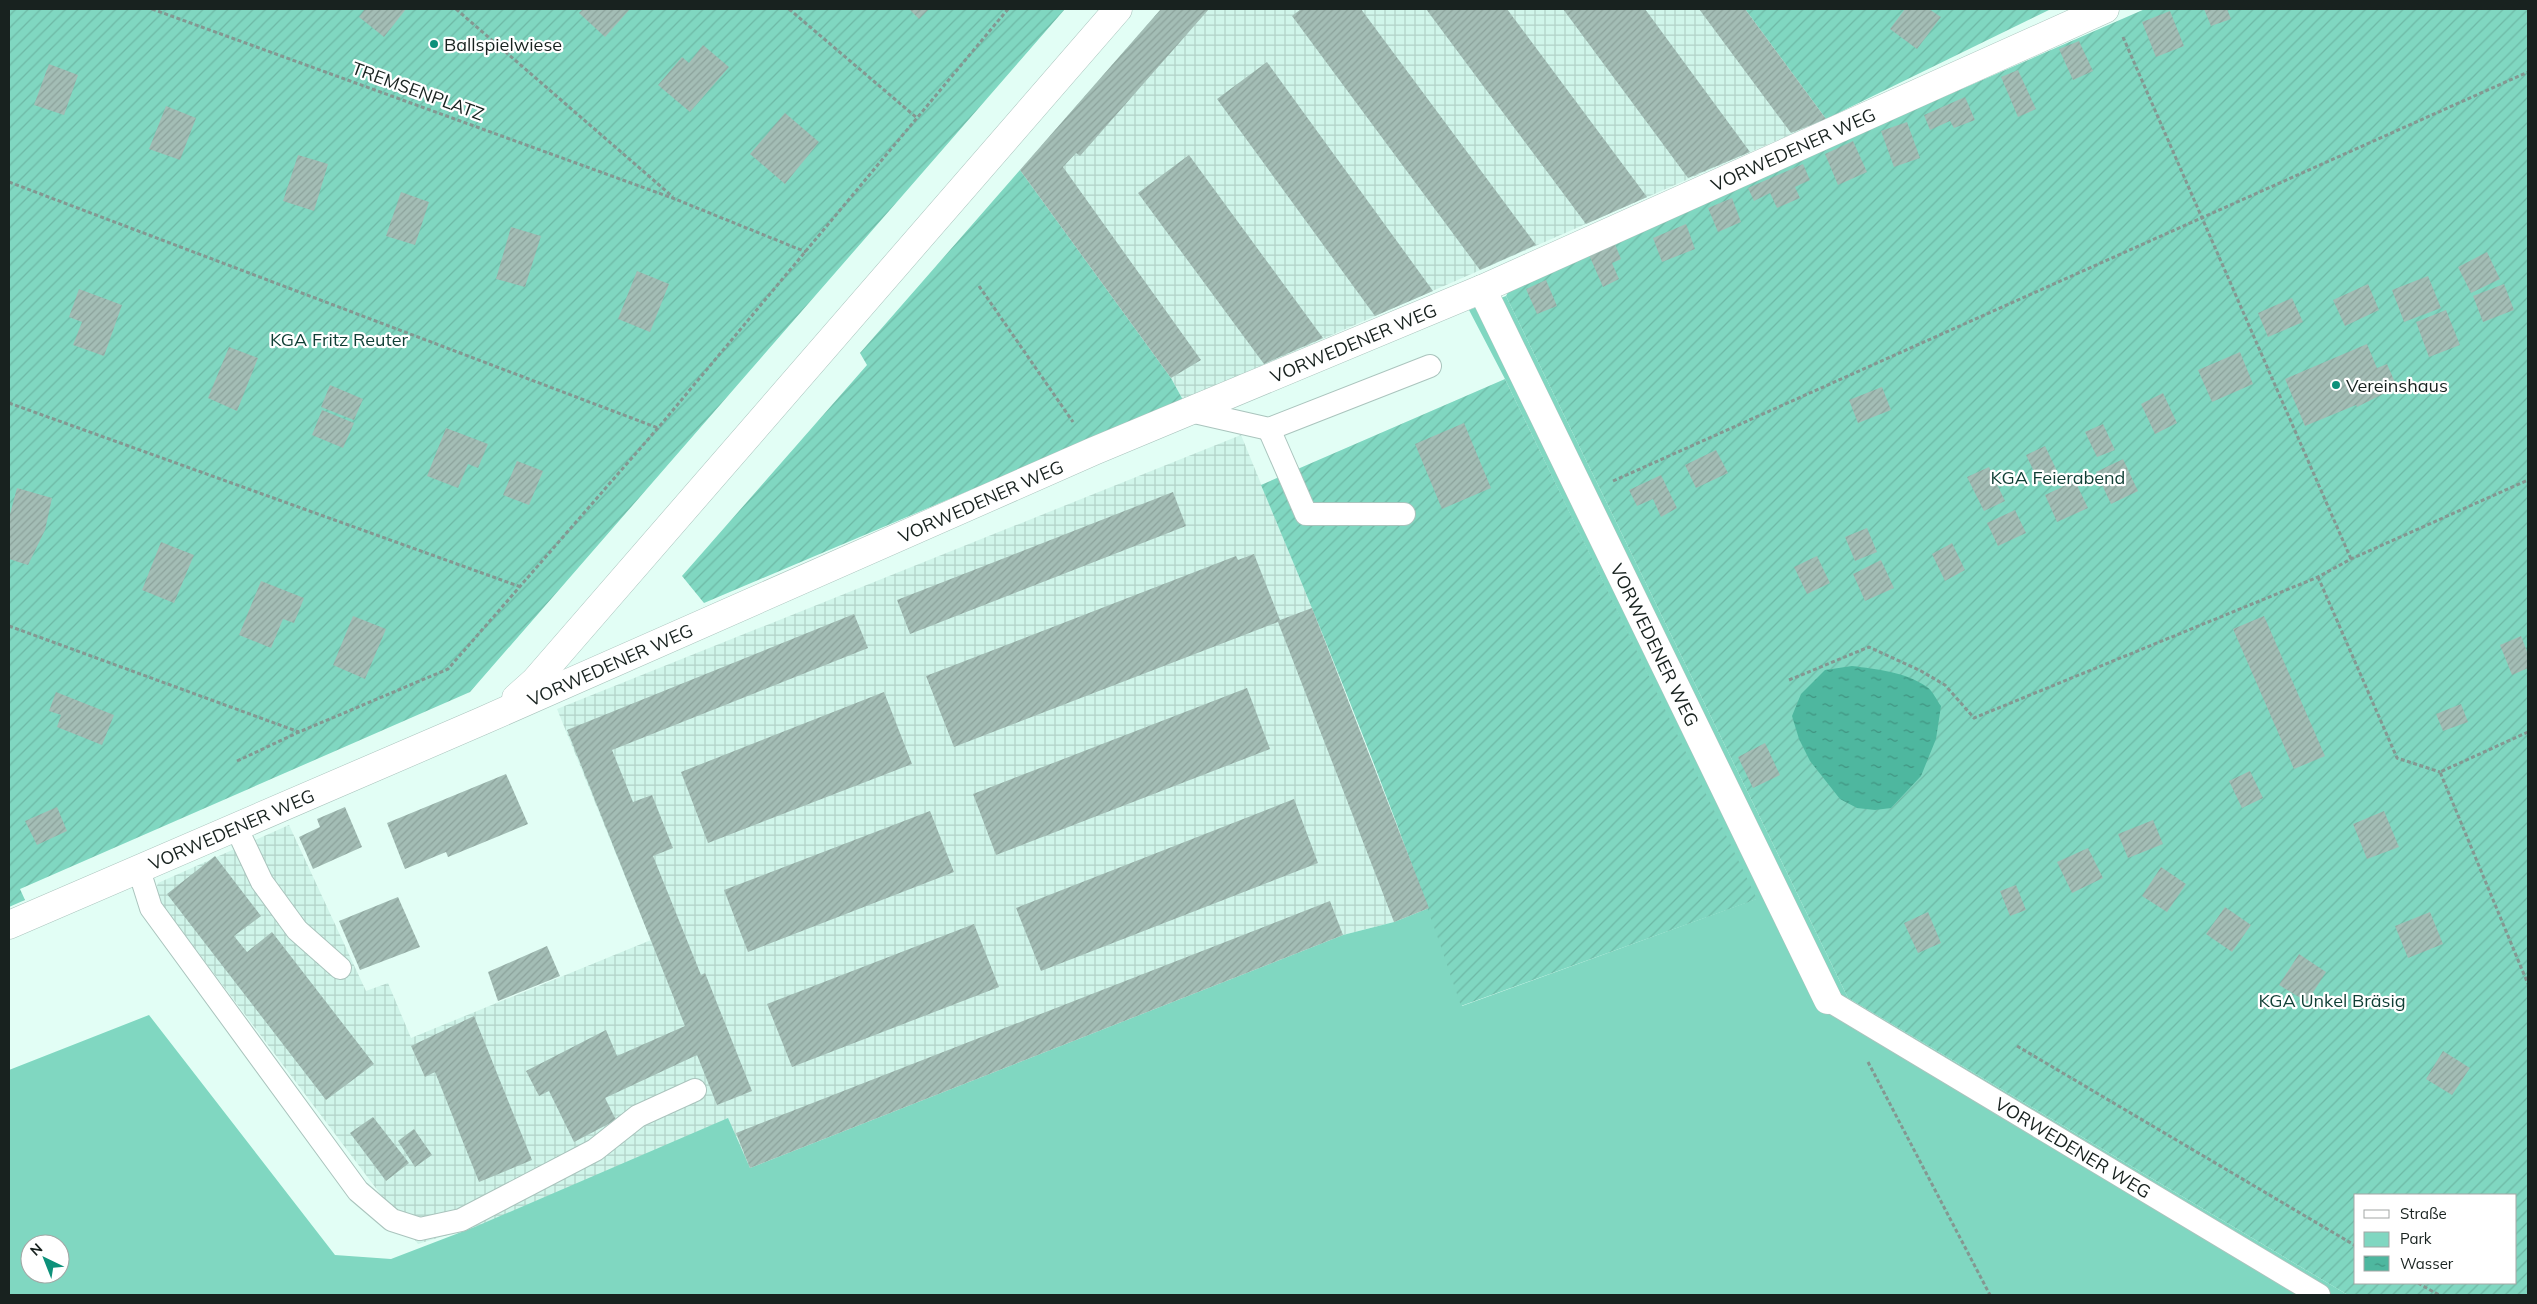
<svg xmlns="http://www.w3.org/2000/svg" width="2537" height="1304" font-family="Mulish,sans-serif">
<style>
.industrial{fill:url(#industrial-grid)}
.green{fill:#80d7c1;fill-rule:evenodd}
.garden{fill:url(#garden-furrows);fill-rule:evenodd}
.water{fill:url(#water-ripples)}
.building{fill:url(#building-hatch)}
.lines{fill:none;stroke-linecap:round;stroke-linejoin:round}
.lane-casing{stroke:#aac4bd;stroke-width:24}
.street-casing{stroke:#aac4bd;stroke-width:29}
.path{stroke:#849791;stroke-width:3;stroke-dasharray:4 2.5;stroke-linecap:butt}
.lane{stroke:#fff;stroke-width:22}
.street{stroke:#fff;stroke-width:28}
.poi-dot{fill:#0d917a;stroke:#fff;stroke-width:2}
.labels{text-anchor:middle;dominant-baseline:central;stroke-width:4.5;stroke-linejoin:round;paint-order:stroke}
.poi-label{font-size:18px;fill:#18221f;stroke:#fff;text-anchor:start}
.street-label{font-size:18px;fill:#18221f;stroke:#fff}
.park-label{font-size:18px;fill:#103f35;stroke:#fff}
</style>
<defs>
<pattern id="industrial-grid" width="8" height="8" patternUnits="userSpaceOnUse" patternTransform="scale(1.25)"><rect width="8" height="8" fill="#d0f5ea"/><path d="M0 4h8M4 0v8" fill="none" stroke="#b2d2c8"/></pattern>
<pattern id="garden-furrows" width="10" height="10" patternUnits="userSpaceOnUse" patternTransform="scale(1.25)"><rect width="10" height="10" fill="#80d7c1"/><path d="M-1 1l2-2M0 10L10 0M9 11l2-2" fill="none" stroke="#6eb8a5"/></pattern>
<pattern id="water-ripples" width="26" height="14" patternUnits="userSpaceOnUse" patternTransform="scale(1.25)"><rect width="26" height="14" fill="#4eb79f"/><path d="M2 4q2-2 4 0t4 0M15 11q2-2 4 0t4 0" fill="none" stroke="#409481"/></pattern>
<pattern id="building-hatch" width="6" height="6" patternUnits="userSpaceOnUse" patternTransform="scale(1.25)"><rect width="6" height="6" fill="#a3bdb5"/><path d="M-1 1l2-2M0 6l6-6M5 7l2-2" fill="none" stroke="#8ca29b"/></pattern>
</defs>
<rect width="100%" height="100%" fill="#e2fef5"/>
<g class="industrial">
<polygon points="1161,9 1745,9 1826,119 1183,400 1171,378 1020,170"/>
<polygon points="1241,435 1312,608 1429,908 1394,922 1343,935 750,1168 477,1226 418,1244 154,894 158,883 289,825 366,991 388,983 411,1038 651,940 557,709"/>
</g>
<path class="green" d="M 1506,296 L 1848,998 L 2348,1295 L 9,1295 L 9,1070 L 149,1015 L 335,1255 L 391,1259 L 477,1226 L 728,1118 L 750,1168 L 1343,935 L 1394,922 L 1429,908 L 1462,1006 L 1756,899 L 1505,379 L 1469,310 ZM 30,1244 L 60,1244 L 60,1274 L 30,1274 Z"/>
<g class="garden">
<polygon points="9,9 1065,9 470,692 20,889 25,900 9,907"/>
<polygon points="1745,9 2051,9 1826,119"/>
<path d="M 2145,9 L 2528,9 L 2528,1295 L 2348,1295 L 1848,998 L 1506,296 L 1512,285 ZM 2356,1195 L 2516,1195 L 2516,1283 L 2356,1283 Z"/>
<polygon points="1020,170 1171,378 1183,400 704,603 682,576 867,365 860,353"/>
<path d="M 1505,379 L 1757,899 L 1461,1006 C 1403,830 1333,657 1261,485 Z"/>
</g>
<path class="water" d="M 1852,666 C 1876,669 1906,672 1927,687 C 1933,691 1937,701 1941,706 L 1936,739 L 1921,776 L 1891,808 L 1875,810 L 1857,808 L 1840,799 L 1810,761 L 1799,739 L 1792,716 L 1801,694 L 1825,670 Z"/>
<g class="building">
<polygon points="365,9 406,9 384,37 359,17"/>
<polygon points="583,9 630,9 605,37 579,13"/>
<polygon points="909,9 929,9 919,19"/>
<polygon points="1161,9 1209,9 1080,156 1076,153 1063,167 1201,360 1171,378 1020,170"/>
<polygon points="1301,9 1361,9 1536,245 1480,270 1292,16"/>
<polygon points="1426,9 1507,9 1647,197 1586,224"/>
<polygon points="1563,9 1645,9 1750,152 1688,178"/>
<polygon points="1699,9 1745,9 1826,119 1791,133"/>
<polygon points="1905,9 1929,9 1941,17 1917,49 1890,29"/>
<polygon points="2204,9 2227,9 2231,19 2211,26"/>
<polygon points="2170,11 2184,46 2156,57 2142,22"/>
<polygon points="2079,41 2093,71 2073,80 2059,49"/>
<polygon points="703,45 729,67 690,112 658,85 682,57 689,63"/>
<polygon points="1267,62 1433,291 1375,316 1217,99"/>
<polygon points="49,64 78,75 64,115 34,105"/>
<polygon points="2018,70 2036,109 2018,117 2001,77"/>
<polygon points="1965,97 1975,120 1954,128 1950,121 1930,130 1924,115"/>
<polygon points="166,106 196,118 180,160 149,149"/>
<polygon points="785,113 819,142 785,184 750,154"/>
<polygon points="1907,122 1920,158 1894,167 1881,131"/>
<polygon points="1853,141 1867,172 1838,185 1825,154"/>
<polygon points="298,155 328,164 314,211 283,201"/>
<polygon points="1189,155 1323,338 1264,364 1138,193"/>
<polygon points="1803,164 1810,180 1795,187 1800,198 1777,208 1770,193 1754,201 1748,188"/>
<polygon points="401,192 429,202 415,245 386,236"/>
<polygon points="1732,198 1741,222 1718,232 1708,208"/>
<polygon points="1686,224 1695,249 1662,262 1653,238"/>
<polygon points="511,227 541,236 525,287 496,279"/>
<polygon points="1615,244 1621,259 1612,263 1619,279 1603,287 1589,255"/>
<polygon points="2487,252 2500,279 2471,293 2458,267"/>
<polygon points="637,271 669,284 650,332 618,319"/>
<polygon points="2428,276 2441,308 2404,322 2392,290"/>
<polygon points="1546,280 1557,306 1537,314 1526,289"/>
<polygon points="2368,284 2379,310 2345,326 2333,300"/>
<polygon points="2504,284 2514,310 2483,322 2473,296"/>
<polygon points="79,289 122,305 104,356 73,345 82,322 69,317"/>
<polygon points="2292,298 2303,322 2268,337 2258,313"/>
<polygon points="2446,310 2460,345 2429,357 2416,322"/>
<polygon points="2367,344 2377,368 2387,364 2397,387 2357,407 2356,405 2305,426 2285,379"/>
<polygon points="229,347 258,358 237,411 208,398"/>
<polygon points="2240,352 2253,384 2212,402 2198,370"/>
<polygon points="330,385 363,399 354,420 321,407"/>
<polygon points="1882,387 1891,410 1858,423 1849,400"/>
<polygon points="2163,393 2177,423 2155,434 2141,404"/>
<polygon points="322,410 354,423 343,448 312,435"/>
<polygon points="1464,423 1491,488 1442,509 1415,444"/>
<polygon points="2103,424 2115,450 2097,457 2085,432"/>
<polygon points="446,428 488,444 478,468 468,464 458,488 427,476"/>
<polygon points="2045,446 2058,473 2039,482 2026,455"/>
<polygon points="1716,450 1728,473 1696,488 1685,465"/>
<polygon points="2123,459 2138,491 2111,504 2096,472"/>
<polygon points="517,461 543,471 529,505 503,495"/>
<polygon points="1989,467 2005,501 1984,511 1967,477"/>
<polygon points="1661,475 1677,508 1661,517 1653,499 1637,506 1629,490"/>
<polygon points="2075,481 2088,508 2057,522 2045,495"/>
<polygon points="17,488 52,498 45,530 28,565 9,559 9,518"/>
<polygon points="1173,492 1186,526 910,634 897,600"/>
<polygon points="2015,510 2026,533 1998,546 1987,523"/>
<polygon points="1867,528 1877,552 1855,561 1845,537"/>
<polygon points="161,542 194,555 174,603 142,590"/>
<polygon points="1952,543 1965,570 1945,581 1932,554"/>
<polygon points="1254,554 1280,620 1312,608 1429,908 1394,922 1278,622 954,747 926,676 1236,556 1238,560"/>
<polygon points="1817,556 1830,583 1807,594 1794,567"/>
<polygon points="1881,560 1894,588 1865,601 1853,574"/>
<polygon points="261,581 304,598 294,623 283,619 271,648 239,635"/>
<polygon points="854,614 868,648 612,750 633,802 652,795 673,848 653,856 701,975 705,973 752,1091 717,1105 697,1055 605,1098 616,1120 574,1142 549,1091 539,1096 526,1071 606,1030 617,1056 685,1026 567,730"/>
<polygon points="353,616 386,629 365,679 333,665"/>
<polygon points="2264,616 2325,756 2294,769 2233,629"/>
<polygon points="2521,636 2528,654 2528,668 2512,675 2500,645"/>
<polygon points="1247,688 1270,749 996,855 973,794"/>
<polygon points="56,692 114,715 102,745 57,727 61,715 49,711"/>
<polygon points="884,692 912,764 708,843 681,772"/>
<polygon points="2461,704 2468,722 2443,731 2436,714"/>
<polygon points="1765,743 1780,775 1753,788 1738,757"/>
<polygon points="2250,771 2263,798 2242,808 2229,781"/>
<polygon points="506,774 528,824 448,857 446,852 405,869 387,823"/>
<polygon points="1294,799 1318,863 1041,971 1016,908"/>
<polygon points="57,807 67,831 37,845 25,821"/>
<polygon points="345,807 362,847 313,869 299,837 320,827 317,819"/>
<polygon points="930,811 954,872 748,952 724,890"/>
<polygon points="2384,811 2399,847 2367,859 2353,824"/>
<polygon points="2153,820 2163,844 2128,858 2118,834"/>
<polygon points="2088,848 2103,878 2072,893 2057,862"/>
<polygon points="215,856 261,916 234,936 247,952 272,932 374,1064 326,1100 167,894"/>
<polygon points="2161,867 2186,884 2167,912 2142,896"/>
<polygon points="2016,885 2026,910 2010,916 2000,891"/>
<polygon points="398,897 420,947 360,970 339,921"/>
<polygon points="1330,901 1343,935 750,1168 736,1133"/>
<polygon points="2225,907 2251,925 2232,952 2206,934"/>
<polygon points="1928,912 1941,943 1918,953 1904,923"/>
<polygon points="2430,912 2443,944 2408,958 2395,926"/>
<polygon points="974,924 999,987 792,1067 767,1004"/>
<polygon points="547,946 560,976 498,1001 488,972"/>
<polygon points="2299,954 2326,972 2307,1002 2279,985"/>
<polygon points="474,1016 532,1160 479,1182 435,1072 425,1077 411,1046"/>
<polygon points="2443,1051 2470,1068 2452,1095 2426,1079"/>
<polygon points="373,1117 409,1163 386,1181 350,1133"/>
<polygon points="414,1129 432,1155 415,1167 398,1141"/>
</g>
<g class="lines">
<defs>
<g id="lane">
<polyline points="1190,411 1269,429 1430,366"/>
<polyline points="1269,429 1306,514 1404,514"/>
<polyline points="236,827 262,882 297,930 340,968"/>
<polyline points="139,870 151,908 358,1191 392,1220 420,1229 461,1220 595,1150 638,1116 695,1090"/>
<path id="s1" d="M 1828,1000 L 2319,1295"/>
</g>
<g id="street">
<path id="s2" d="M 1482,289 L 2105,9"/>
<polyline points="516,698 535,681 1118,9"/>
<path id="s3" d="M 9,925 L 482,721 L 1094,451 L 1482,289 L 1828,1000"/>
</g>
</defs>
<use href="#lane" class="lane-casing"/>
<use href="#street" class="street-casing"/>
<g class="path">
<polyline points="152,9 675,199 806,252"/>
<polyline points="456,9 673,197"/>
<polyline points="789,9 917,118"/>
<polyline points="2123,37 2351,559"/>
<polyline points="9,182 658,428"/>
<polyline points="979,286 1073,422"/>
<polyline points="9,403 521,587"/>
<polyline points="1613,481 2528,72"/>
<polyline points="2318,577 2397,758 2440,772"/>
<polyline points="9,626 299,732"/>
<polyline points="1789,680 1869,647 1921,671 1945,685 1974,718 2318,577 2351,559 2528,480"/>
<polyline points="2528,732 2440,772 2528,984"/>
<polyline points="237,761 299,732 448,669 658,428 1008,9"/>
<polyline points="2017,1046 2356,1246"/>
<polyline points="1868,1062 1990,1295"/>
<polyline points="2418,1283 2439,1295"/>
</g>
<use href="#lane" class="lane"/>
<use href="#street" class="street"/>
</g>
<g class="poi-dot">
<circle cx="434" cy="44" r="5"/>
<circle cx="2336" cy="385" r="5"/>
</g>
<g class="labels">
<g class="poi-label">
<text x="444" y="44">Ballspielwiese</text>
<text x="2346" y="385">Vereinshaus</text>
</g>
<g class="street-label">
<text transform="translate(418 91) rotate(20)">TREMSENPLATZ</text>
<text stroke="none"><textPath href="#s2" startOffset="341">VORWEDENER WEG</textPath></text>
<text stroke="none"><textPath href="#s3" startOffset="1465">VORWEDENER WEG</textPath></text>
<text stroke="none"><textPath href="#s3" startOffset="1060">VORWEDENER WEG</textPath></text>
<text stroke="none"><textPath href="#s3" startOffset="2000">VORWEDENER WEG</textPath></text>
<text stroke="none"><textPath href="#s3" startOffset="655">VORWEDENER WEG</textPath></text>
<text stroke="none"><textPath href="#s3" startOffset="242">VORWEDENER WEG</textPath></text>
<text stroke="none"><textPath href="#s1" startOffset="286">VORWEDENER WEG</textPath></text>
</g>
<g class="park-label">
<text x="339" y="339">KGA Fritz Reuter</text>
<text x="2058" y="477">KGA Feierabend</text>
<text x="2332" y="1000">KGA Unkel Bräsig</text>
</g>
</g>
<rect width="2537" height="1304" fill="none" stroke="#18221f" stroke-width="20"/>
<rect x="2354" y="1194" width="162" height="90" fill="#ffffff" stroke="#a3a7a5"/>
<rect x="2364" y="1210" width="25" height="8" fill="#ffffff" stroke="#a3a7a5"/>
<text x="2400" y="1219" font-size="15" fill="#18221f">Straße</text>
<rect x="2364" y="1232" width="25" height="15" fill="#80d7c1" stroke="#a3a7a5"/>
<text x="2400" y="1244" font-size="15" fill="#18221f">Park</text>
<rect x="2364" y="1256" width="25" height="15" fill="url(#water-ripples)" stroke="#a3a7a5"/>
<text x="2400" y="1269" font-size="15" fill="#18221f">Wasser</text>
<g transform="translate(45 1259) rotate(317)"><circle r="24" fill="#ffffff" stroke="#a3a7a5"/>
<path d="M0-4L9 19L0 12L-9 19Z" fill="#0d917a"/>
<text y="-8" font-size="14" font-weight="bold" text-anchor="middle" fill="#18221f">N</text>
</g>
</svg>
